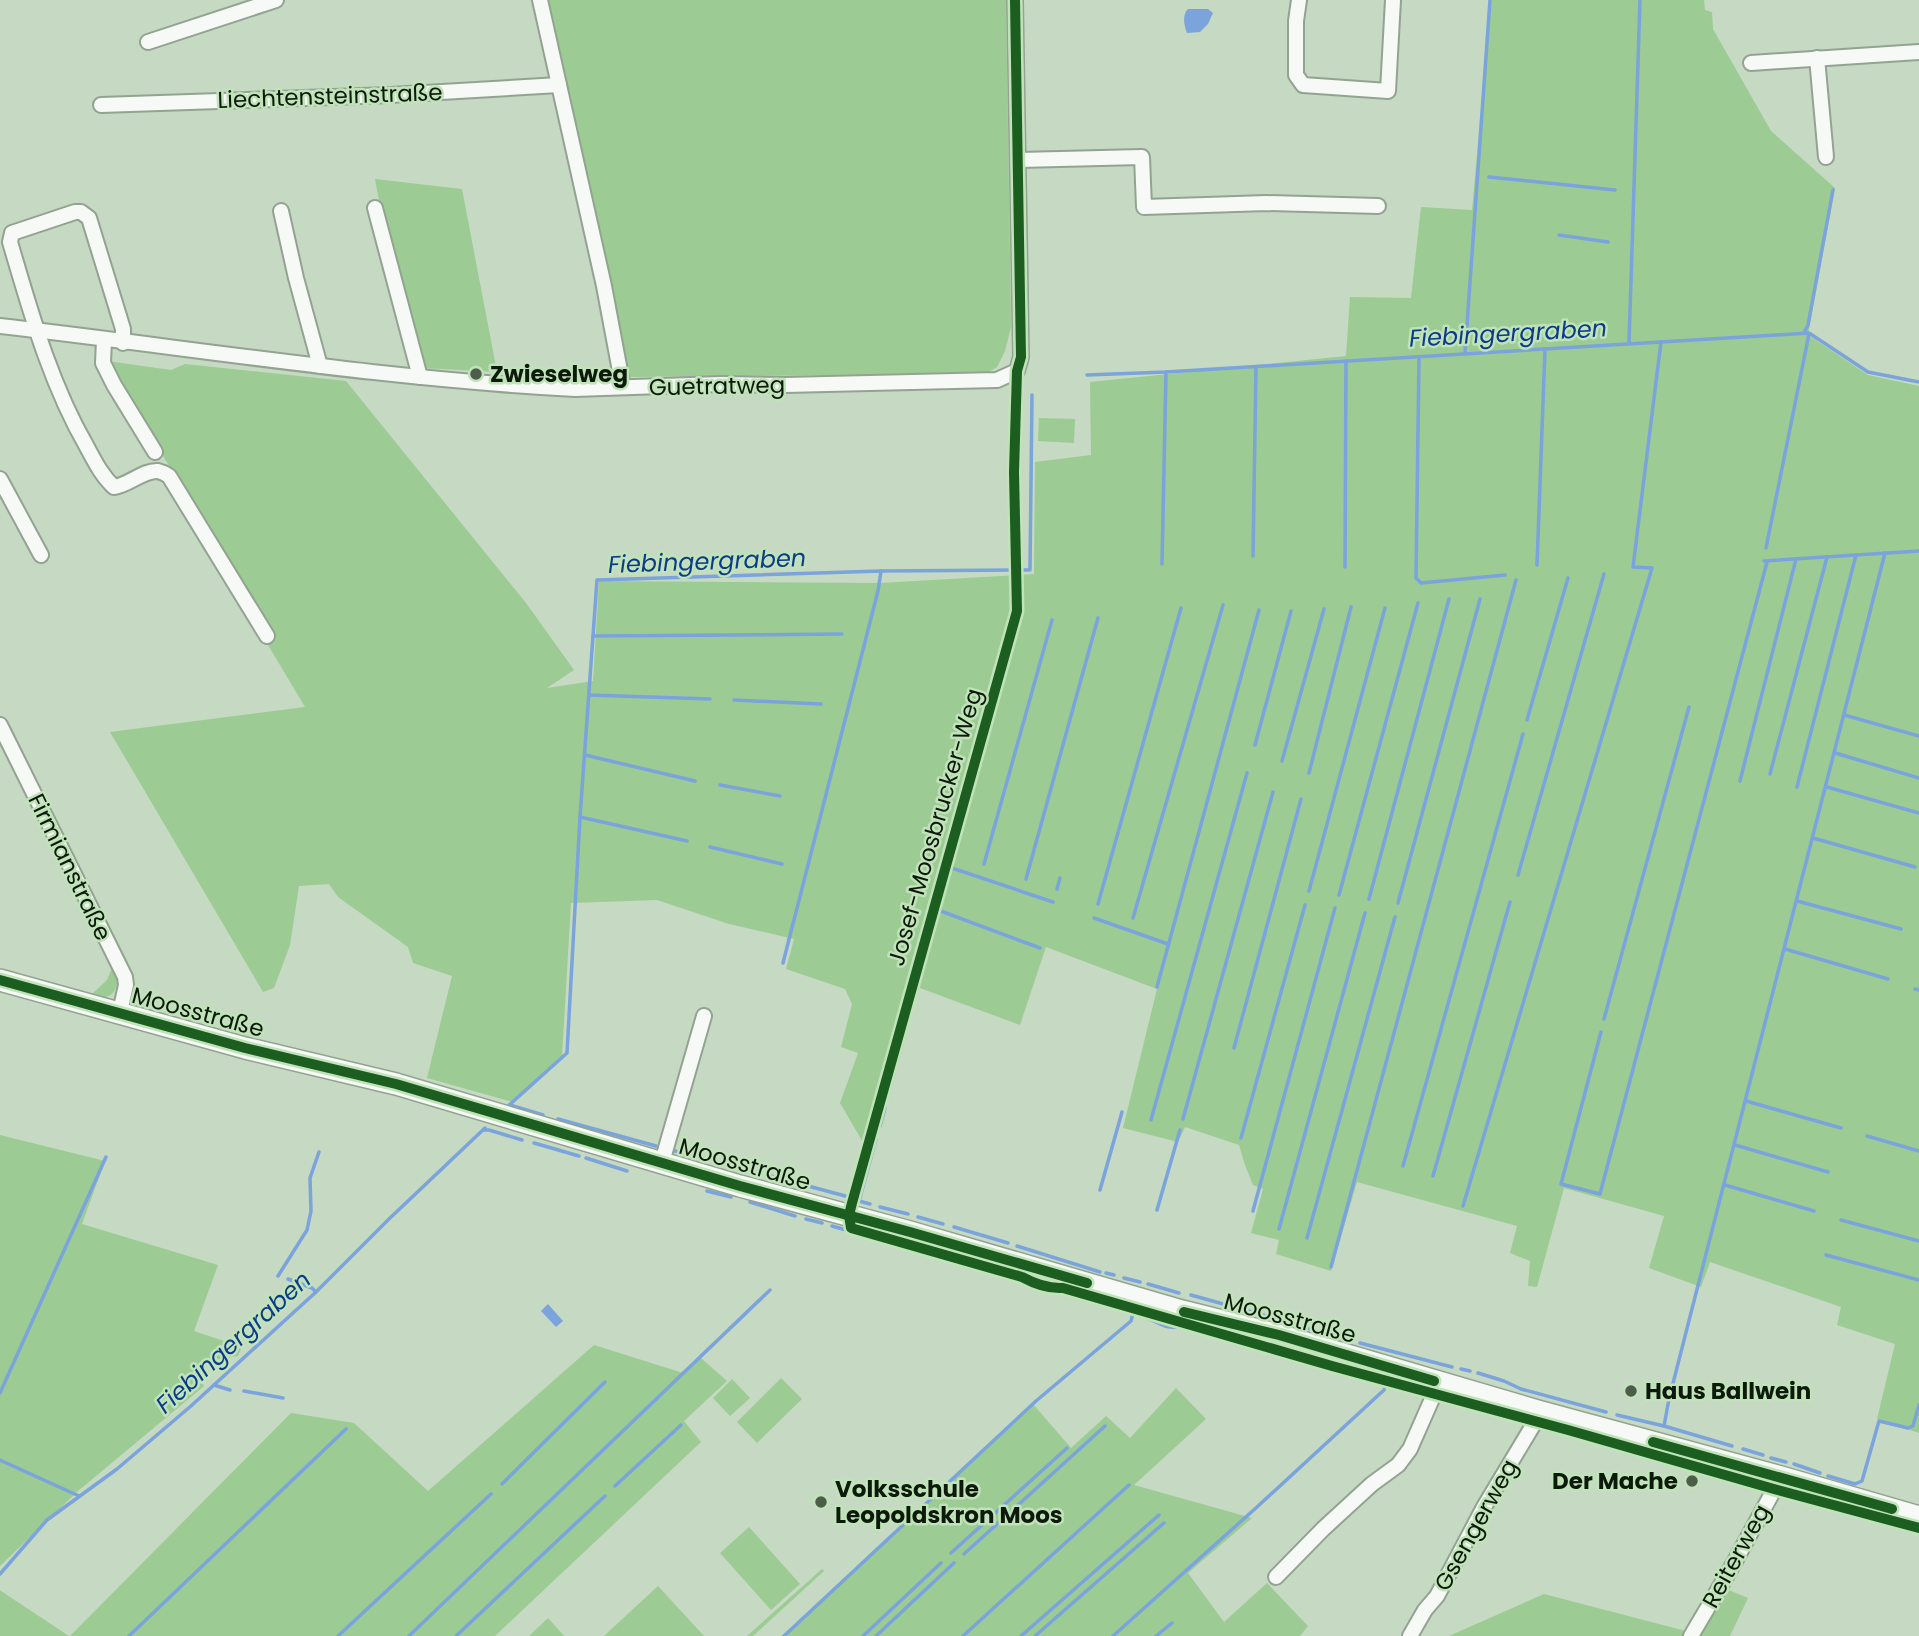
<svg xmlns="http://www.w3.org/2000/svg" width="1919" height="1636" font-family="Poppins,sans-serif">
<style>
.green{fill:#9ccb94}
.water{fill:#7aa4db}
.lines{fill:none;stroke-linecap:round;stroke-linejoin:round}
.stream{stroke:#7aa4db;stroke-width:3.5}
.street-casing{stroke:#93a391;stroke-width:18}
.secondary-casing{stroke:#93a391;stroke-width:24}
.street{stroke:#f6f9f6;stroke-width:14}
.secondary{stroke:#f6f9f6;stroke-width:21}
.cycleway-casing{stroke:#c0e3b9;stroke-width:15}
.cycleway{stroke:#1b5e20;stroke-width:10}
.poi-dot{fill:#4e5d4b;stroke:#c0e3b9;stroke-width:2.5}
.labels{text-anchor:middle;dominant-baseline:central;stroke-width:5;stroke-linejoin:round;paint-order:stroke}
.street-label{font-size:23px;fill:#0d1a0b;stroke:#c0e3b9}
.poi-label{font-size:23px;font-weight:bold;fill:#0d1a0b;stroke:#c0e3b9;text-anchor:start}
.water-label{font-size:24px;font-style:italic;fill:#0c3b88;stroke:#c0e3b9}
</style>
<rect width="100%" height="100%" fill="#c6d9c3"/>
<g class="green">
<polygon points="547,0 1006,0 1011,327 1005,351 997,367 985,374 628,377"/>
<polygon points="1491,0 1704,0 1705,10 1712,12 1713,29 1771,131 1835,188 1808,335 1868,375 1919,386 1919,1433 1877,1419 1895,1344 1837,1325 1841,1307 1710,1262 1701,1287 1649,1268 1664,1216 1564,1188 1537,1287 1528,1286 1530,1261 1510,1253 1517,1226 1357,1182 1331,1271 1276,1254 1279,1240 1251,1233 1263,1189 1253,1185 1245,1165 1239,1145 1185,1127 1178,1142 1123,1128 1157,989 1046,947 1020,1025 909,984 864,1144 840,1103 858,1053 841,1047 852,1004 845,989 786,969 794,939 729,924 657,900 571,903 562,1057 513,1102 427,1078 452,976 413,963 408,947 338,897 329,884 299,886 290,945 274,988 263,992 110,732 305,707 265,640 273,635 125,394 107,361 171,370 185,364 346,381 526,603 574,670 547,688 593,681 599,581 881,583 1034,574 1035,462 1091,455 1090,382 1346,356 1350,297 1411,298 1421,207 1472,210"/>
<polygon points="375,179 462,189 497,372 423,368 382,216"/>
<polygon points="1039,418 1075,419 1074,443 1038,441"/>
<path d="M 113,965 C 122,985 115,1004 91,995 L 107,980 Z"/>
<polygon points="0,1135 105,1161 82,1224 218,1265 194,1331 242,1347 238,1356 202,1362 195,1372 204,1386 78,1491 0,1566"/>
<polygon points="594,1345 683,1373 701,1358 727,1381 684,1421 701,1442 495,1636 70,1636 291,1413 354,1423 428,1491"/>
<polygon points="781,1378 802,1399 757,1443 737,1422"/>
<polygon points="732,1379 750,1398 730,1416 713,1398"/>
<polygon points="1176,1388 1206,1419 1134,1485 1252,1518 1188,1573 1224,1622 1267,1583 1308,1626 1300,1636 782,1636 1033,1404 1071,1448 1106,1416 1130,1438"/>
<polygon points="749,1527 800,1584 771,1610 720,1553"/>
<polygon points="822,1569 824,1571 753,1636 747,1636"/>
<polygon points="658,1586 704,1636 604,1636"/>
<polygon points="1726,1589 1748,1598 1730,1636 1449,1636 1544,1594 1701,1635"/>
<polygon points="0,1590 1,1591 69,1636 0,1636"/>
<polygon points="548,1618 564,1636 529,1636"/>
</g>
<g class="water">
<path d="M 1188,9 L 1208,9 L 1213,13 L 1208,24 L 1200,32 L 1187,33 C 1184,26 1182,14 1188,9 Z"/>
<polygon points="548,1304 563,1321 556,1327 541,1311"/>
</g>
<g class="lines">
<g class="stream">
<polyline points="1489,177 1615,190"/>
<polyline points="1559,235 1608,242"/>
<polyline points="1804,333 1808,325 1833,190"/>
<polyline points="1629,343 1640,0"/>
<polyline points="1465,353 1490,0"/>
<polyline points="1419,357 1416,578 1421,583 1505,575"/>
<polyline points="1087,375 1166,372 1809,333 1868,372 1919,382"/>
<polyline points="1766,548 1809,334"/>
<polyline points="1253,556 1256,367"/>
<polyline points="1764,561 1919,551"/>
<polyline points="1162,564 1166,372"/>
<polyline points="1537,565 1545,349"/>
<polyline points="1345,567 1346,361"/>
<polyline points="593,636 842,634"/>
<polyline points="589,695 710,699"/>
<polyline points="734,700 821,704"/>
<polyline points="1844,715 1919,736"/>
<polyline points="1527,720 1568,578"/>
<polyline points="1255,745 1291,611"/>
<polyline points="1835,753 1919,778"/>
<polyline points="585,755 695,781"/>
<polyline points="1282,761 1324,609"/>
<polyline points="1309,773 1351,607"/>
<polyline points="1770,774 1827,557"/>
<polyline points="1740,781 1796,559"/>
<polyline points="720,785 780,796"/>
<polyline points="1797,787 1856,555"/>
<polyline points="1827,787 1919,813"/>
<polyline points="580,817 687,841"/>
<polyline points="1813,838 1915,867"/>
<polyline points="710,847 782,864"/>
<polyline points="984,864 1052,620"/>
<polyline points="1518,875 1604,574"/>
<polyline points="1026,879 1098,618"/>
<polyline points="1057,889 1060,878"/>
<polyline points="1309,891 1385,608"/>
<polyline points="1339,895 1418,603"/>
<polyline points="1369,899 1449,599"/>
<polyline points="1797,901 1901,929"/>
<polyline points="1398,903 1480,599"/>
<polyline points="1098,904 1181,608"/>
<polyline points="938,910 1040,948"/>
<polyline points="1094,918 1168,944"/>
<polyline points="1133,918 1223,605"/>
<polyline points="1785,949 1888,979"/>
<polyline points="783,963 878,591 881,571"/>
<polyline points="1157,987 1259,610"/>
<polyline points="1915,989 1919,990"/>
<polyline points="1604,1019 1689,707"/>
<polyline points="1601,1032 1561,1184 1600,1194 1767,562"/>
<polyline points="1234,1048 1301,799"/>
<polyline points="898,1059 949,867 1053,902"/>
<polyline points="888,1094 894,1073"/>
<polyline points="1746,1101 1841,1128"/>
<polyline points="510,1105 543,1115"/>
<polyline points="507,1107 567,1053 580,817 597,580 881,571 1030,570 1032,395"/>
<polyline points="558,1119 656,1146"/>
<polyline points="1183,1119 1273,792"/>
<polyline points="1151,1120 1247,773"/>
<polyline points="880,1126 885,1108"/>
<polyline points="484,1130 489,1130 522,1140"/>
<polyline points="1867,1136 1919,1151"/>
<polyline points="1241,1138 1305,905"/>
<polyline points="534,1143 579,1156"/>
<polyline points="1735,1145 1828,1172"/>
<polyline points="675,1151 742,1168"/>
<polyline points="586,1158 627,1171"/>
<polyline points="1403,1166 1523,734"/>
<polyline points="752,1171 760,1173"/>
<polyline points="771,1176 849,1197"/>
<polyline points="1433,1176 1510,902"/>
<polyline points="1725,1185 1814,1211"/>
<polyline points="1100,1190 1122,1112"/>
<polyline points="707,1191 731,1197"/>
<polyline points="750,1202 795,1216"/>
<polyline points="870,1204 859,1201 876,1139"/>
<polyline points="1463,1206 1652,568 1633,567 1661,342"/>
<polyline points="880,1207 908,1214"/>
<polyline points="1157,1210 1180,1130"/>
<polyline points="1253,1211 1335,908"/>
<polyline points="918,1217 943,1224"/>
<polyline points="806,1219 822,1223"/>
<polyline points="1841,1220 1919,1241"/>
<polyline points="832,1226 899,1245"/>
<polyline points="954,1227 1008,1243"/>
<polyline points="1279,1229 1365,913"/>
<polyline points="1307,1238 1395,917"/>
<polyline points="1017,1246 1100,1272"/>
<polyline points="913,1250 950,1260"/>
<polyline points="1826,1255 1919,1280"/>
<polyline points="959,1262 990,1271"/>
<polyline points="1331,1267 1516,580"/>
<polyline points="1106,1273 1114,1275"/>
<polyline points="278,1276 307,1230 311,1211 310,1178 319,1152"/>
<polyline points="1124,1278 1140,1282"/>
<polyline points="288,1279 312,1288 316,1292"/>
<polyline points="1148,1284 1179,1293"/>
<polyline points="1062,1291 1081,1296"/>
<polyline points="1191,1295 1277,1319"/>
<polyline points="1089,1299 1136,1314"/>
<path d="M 1147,1318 C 1158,1322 1165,1329 1178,1327 L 1230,1340"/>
<polyline points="1290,1323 1348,1340"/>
<polyline points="1240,1342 1324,1366"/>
<polyline points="1360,1343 1452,1367"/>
<polyline points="1461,1369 1470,1371"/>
<polyline points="1336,1370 1429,1396"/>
<polyline points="1478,1373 1504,1381 1521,1389 1606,1412"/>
<polyline points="214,1385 230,1390"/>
<polyline points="244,1391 283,1398"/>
<polyline points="0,1393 106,1157"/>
<polyline points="1438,1398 1461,1405"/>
<polyline points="1472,1408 1512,1419"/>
<polyline points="1617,1415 1664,1426 1732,1446"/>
<polyline points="1664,1426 1669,1399 1885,553"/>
<polyline points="1743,1449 1763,1455"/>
<polyline points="1771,1458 1786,1462"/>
<polyline points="0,1460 79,1496"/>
<polyline points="1794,1464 1820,1473"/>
<polyline points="1828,1476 1855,1484 1862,1481 1879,1421 1908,1428 1913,1426 1919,1405"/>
<polyline points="502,1484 605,1382"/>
<polyline points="615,1486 681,1425"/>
<polyline points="951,1553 1067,1448"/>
<polyline points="964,1554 1105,1426"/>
<polyline points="0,1574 47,1520 117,1469 191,1406 316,1292 389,1219 485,1128"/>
<polyline points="129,1636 346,1429"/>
<polyline points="338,1636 491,1494"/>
<polyline points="409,1636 770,1290"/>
<polyline points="456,1636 605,1496"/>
<polyline points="784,1636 1036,1401 1131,1321 1133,1313"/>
<polyline points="863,1636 941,1563"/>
<polyline points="876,1636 954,1563"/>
<polyline points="963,1636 1129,1485"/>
<polyline points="1021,1636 1159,1515"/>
<polyline points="1035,1636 1164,1523"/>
<polyline points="1113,1636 1257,1507 1384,1390 1386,1384"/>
<polyline points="1156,1636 1172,1623"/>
</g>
<defs>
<g id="street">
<polyline points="540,0 604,286 623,387"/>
<polyline points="1299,0 1296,21 1296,75 1303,85 1388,91 1393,0"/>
<polyline points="148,42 276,0"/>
<polyline points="1817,58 1826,157"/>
<polyline points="1751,63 1919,52"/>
<polyline points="101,105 390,95 559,85"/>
<polyline points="1019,160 1142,157 1144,207 1267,203 1378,206"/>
<polyline points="375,208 420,377"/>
<polyline points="281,211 296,278 320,366"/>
<path d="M 0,326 C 192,348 382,379 575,389 L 721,384 L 785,385 L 997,380 L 1017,371 L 1021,357 L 1015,0"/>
<polyline points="104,340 103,363 114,385 155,452"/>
<path d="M 123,343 L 123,329 L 89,218 L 81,212 L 75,212 L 12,233 L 10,242 C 31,313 50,383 87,447 C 95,462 102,476 114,487 C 129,485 143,470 158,471 C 162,472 166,474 169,476 L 267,636"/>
<polyline points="0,479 41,555"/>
<polyline points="0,725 125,977 126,985 120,1012"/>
<polyline points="662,1162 704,1016"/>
<polyline points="1276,1577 1323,1529 1372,1484 1398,1465 1410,1449 1439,1383"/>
<polyline points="1410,1636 1425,1610 1437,1596 1484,1507 1535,1422 1538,1411"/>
<polyline points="1691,1636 1734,1563 1781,1477"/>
</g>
<polyline id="secondary" points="0,980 245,1048 396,1084 740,1186 910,1232 1182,1311 1279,1335 1538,1411 1781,1477 1919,1517"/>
</defs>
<use href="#street" class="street-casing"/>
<use href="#secondary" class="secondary-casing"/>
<use href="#street" class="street"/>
<use href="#secondary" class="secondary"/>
<defs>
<g id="cycleway">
<path d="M 1015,0 L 1021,357 L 1017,371 L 1014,472 L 1017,611 L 852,1203 L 849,1215 L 851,1228 L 1022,1277 C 1035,1284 1048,1289 1063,1288 L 1332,1366 L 1568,1430 L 1774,1489 L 1919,1528"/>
<polyline points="0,980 245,1048 396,1084 740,1186 910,1232 1087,1283"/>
<polyline points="1184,1312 1279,1335 1434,1381"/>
<polyline points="1653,1442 1892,1509"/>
</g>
</defs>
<use href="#cycleway" class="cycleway-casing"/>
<use href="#cycleway" class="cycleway"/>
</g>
<g class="poi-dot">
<circle cx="476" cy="374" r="7"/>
<circle cx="1631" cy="1391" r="7"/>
<circle cx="1692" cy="1481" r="7"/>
<circle cx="821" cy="1502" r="7"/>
</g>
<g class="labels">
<g class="street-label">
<text transform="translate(330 96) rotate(-2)">Liechtensteinstraße</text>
<text transform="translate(717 386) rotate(-1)">Guetratweg</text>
<text transform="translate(935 827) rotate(-74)">Josef-Moosbrucker-Weg</text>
<text transform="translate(70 867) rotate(64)">Firmianstraße</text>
<text transform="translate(198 1012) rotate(15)">Moosstraße</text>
<text transform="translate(745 1164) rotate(16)">Moosstraße</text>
<text transform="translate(1290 1318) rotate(15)">Moosstraße</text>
<text transform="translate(1476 1525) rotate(-61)">Gsengerweg</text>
<text transform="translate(1736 1556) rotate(-61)">Reiterweg</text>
</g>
<g class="poi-label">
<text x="490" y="374">Zwieselweg</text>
<text x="1645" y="1391">Haus Ballwein</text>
<text x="1678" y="1481" text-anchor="end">Der Mache</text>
<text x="835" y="1489">Volksschule<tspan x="835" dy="26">Leopoldskron Moos</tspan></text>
</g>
<g class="water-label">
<text transform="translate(1508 333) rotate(-3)">Fiebingergraben</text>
<text transform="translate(707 561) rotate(-2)">Fiebingergraben</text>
<text transform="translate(233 1342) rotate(-42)">Fiebingergraben</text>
</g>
</g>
</svg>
